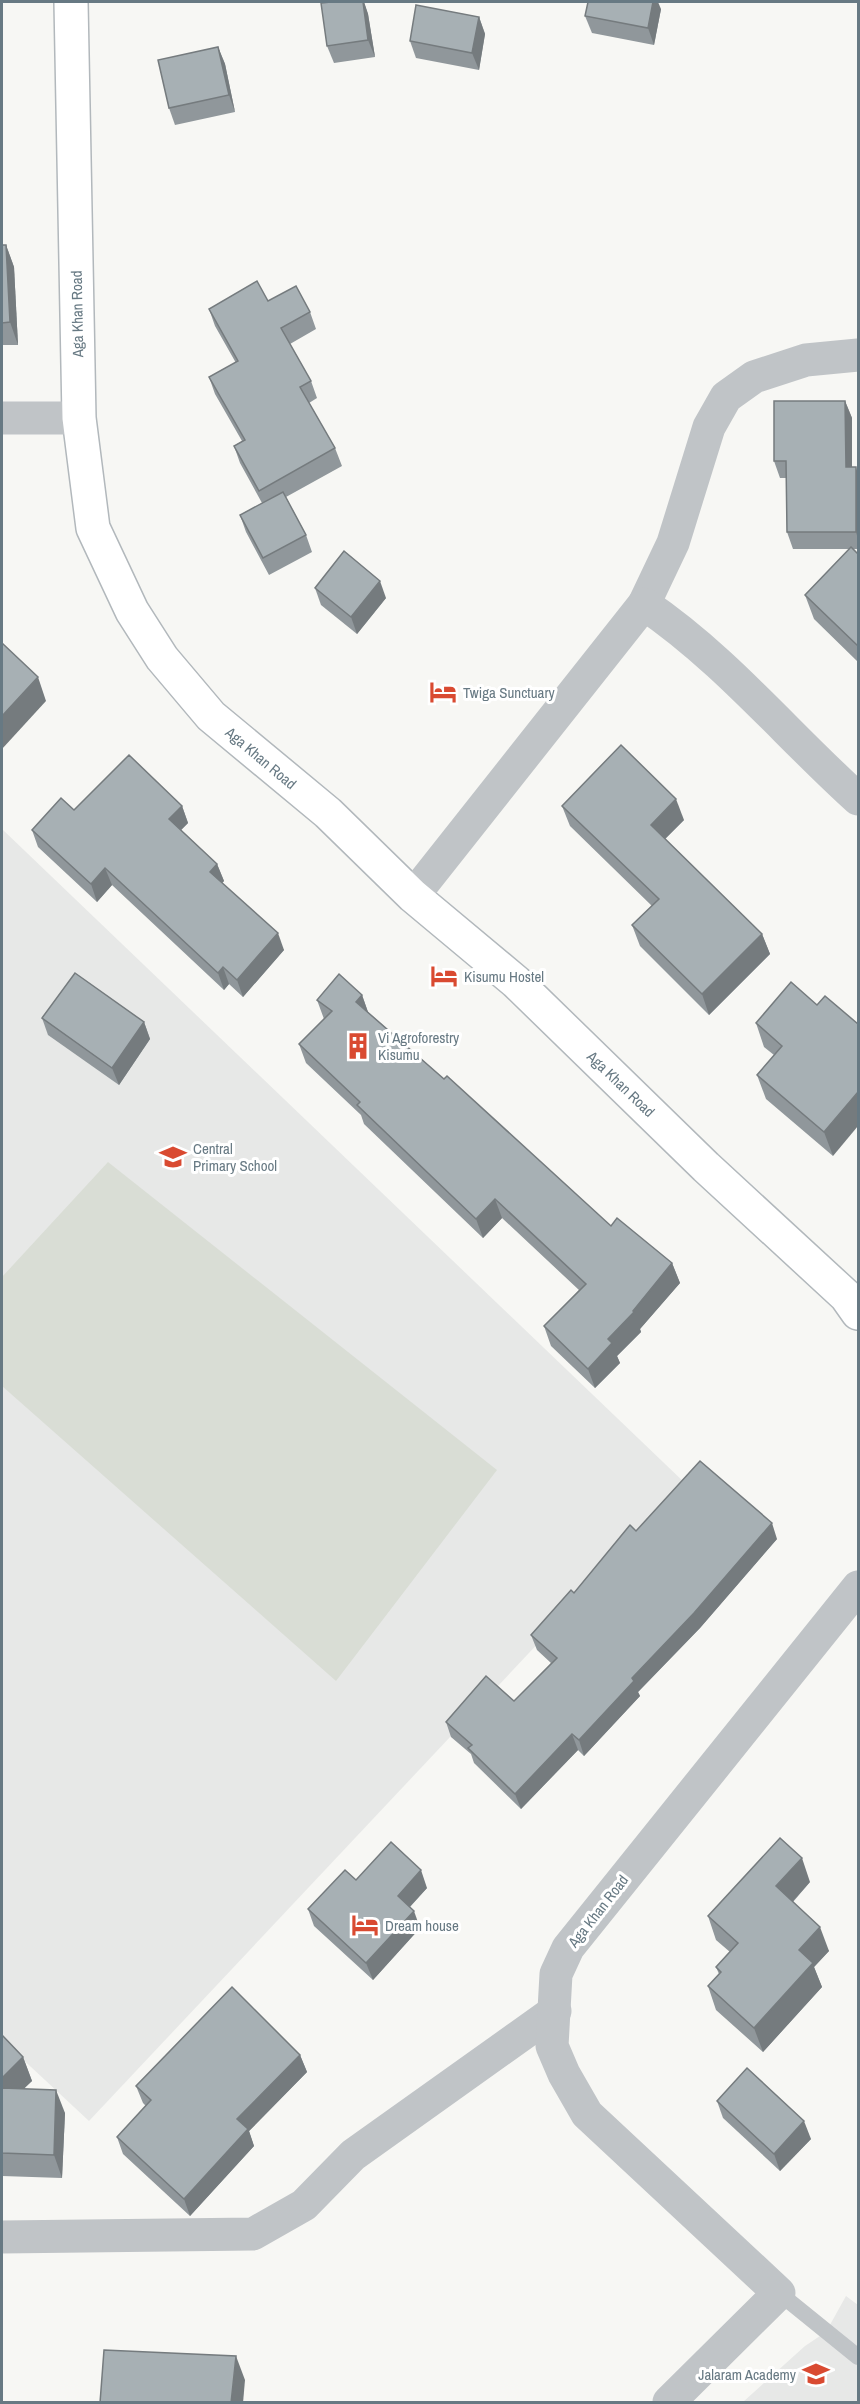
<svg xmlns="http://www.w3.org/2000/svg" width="860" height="2404" font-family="'Archivo Narrow',sans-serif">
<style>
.built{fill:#e7e8e7}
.green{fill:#d9ddd5}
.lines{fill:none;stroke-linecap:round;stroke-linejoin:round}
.secondary-casing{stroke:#b2b8bc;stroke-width:36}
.lane{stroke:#c0c4c7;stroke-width:16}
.street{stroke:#c0c4c7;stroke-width:33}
.secondary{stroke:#fff;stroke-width:33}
.wall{fill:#90979b}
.shaded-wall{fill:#757b7e}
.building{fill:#a7b0b4;stroke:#757b7e;stroke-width:1.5}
.labels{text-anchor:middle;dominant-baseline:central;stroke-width:6;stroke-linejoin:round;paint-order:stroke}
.street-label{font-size:15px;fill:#677983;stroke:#fff}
.poi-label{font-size:15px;fill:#677983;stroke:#fff;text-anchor:start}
</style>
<rect width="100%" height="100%" fill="#f7f7f4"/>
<g class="built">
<polygon points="2,829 687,1485 89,2121 2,2040"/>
<polygon points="846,2296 858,2305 858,2402 743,2402 805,2346 826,2332"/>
</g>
<polygon class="green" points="108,1162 497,1470 336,1681 2,1386 2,1277"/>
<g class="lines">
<defs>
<polyline id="secondary" points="71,2 79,418 93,528 132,611 162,658 211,716 328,813 413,896 516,982 706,1167 846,1296 858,1313"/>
</defs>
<use href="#secondary" class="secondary-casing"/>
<polyline class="lane" points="779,2293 858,2357"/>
<g class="street">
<polyline points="2,418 79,418"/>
<polyline points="644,604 673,543 709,427 726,397 754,377 806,360 858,355"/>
<path d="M 413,896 L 644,604 C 725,659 786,734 858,799"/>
<polyline points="2,2237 253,2234 304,2205 353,2155 555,2011"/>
<polyline points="669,2402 779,2293 587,2114 564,2074 552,2046 556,1974 568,1948 858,1587"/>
</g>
<use href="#secondary" class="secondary"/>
</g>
<g class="wall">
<polygon points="331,2 364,2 368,14 375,57 334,63 327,46"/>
<polygon points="661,9 654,45 592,33 585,16"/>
<polygon points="479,17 485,34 479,70 416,58 410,41"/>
<polygon points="218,47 225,64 235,112 175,125 169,108"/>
<polygon points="2,245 6,245 14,267 18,345 2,345"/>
<polygon points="268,301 310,312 316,329 290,344 311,381 317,398 309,403 335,448 342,466 286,497 306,535 312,552 269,575 246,532 240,515 262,503 240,463 234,446 242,441 215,394 209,377 236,363 215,326 209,309"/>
<polygon points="845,401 852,418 852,467 858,474 858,549 854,549 858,554 858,662 814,619 805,595 849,549 793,549 787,532 786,478 780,478 774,461"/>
<polygon points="315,588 386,598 357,634 321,605"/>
<polygon points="182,806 188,823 181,830 217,864 224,881 222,883 284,950 243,997 229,984 224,990 112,885 97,902 38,847 32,830 74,810"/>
<polygon points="562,806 684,820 665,839 762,934 770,954 709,1015 640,946 632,925 652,906 570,826"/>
<polygon points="362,995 368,1012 611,1226 672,1263 680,1283 640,1329 641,1332 617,1356 620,1363 595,1388 551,1346 544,1326 579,1290 502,1218 483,1238 364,1124 361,1115 306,1063 299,1044 324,1019 317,1000"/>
<polygon points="817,1005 833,1156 766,1099 757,1075 774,1055 764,1047 756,1023"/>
<polygon points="42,1018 144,1022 150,1039 119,1085 48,1035"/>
<polygon points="636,1531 777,1539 700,1628 638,1692 640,1696 584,1756 578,1750 521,1809 474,1763 471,1754 451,1737 446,1722 514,1701 551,1663 537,1650 531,1635"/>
<polygon points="356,1880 427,1888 410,1907 420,1928 373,1980 314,1926 308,1909"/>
<polygon points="810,1882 793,1902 829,1951 814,1967 822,1987 763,2052 716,2010 708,1986 719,1974 716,1967 730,1952 716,1940 708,1916"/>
<polygon points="2,2035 23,2057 32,2081 24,2088 65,2113 62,2178 2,2176"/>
<polygon points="300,2055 307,2072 249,2131 254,2146 190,2216 123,2154 117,2137 146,2106 143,2103 136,2086"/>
<polygon points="717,2101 811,2139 780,2171 723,2118"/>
</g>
<g class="shaded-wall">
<polygon points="363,2 364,2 368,14 375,57 368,40"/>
<polygon points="653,2 658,2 661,9 654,45 648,28"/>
<polygon points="479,17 485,34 479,70 472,53"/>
<polygon points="218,47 225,64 235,112 229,95"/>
<polygon points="6,245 14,267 18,345 10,322"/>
<polygon points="845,401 852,418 852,484 846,467"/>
<polygon points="856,467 858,474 858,539 856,532"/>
<polygon points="380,581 386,598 357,634 351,617"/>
<polygon points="38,677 46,701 2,749 2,716"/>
<polygon points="676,799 684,820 659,845 651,825"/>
<polygon points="182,806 188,823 175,836 169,819"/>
<polygon points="217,864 224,881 216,889 210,872"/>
<polygon points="105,868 112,885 97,902 91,884"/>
<polygon points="278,933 284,950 243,997 237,980"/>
<polygon points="762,934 770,954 709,1015 702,994"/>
<polygon points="223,967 229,984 224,990 218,973"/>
<polygon points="362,995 369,1015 356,1002"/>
<polygon points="144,1022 150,1039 119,1085 112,1068"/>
<polygon points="858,1092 858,1126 833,1156 824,1132"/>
<polygon points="495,1199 502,1218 483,1238 476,1219"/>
<polygon points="672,1263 680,1283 640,1329 641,1332 617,1356 620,1363 595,1388 588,1369 608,1339"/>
<polygon points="772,1523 777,1539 700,1628 638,1692 640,1696 584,1756 579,1740 632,1678"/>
<polygon points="572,1734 578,1750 521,1809 515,1794"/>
<polygon points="802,1858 810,1882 785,1910 776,1886"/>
<polygon points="421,1870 427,1888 404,1913 398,1896"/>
<polygon points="414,1911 420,1928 373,1980 366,1963"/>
<polygon points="820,1927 829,1951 814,1967 822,1987 763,2052 754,2028 799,1950"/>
<polygon points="300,2055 307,2072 249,2131 254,2146 190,2216 184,2199 237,2119"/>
<polygon points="23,2057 32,2081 2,2110 2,2078"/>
<polygon points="56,2090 65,2113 62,2178 54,2155"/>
<polygon points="804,2121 811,2139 780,2171 774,2154"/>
<polygon points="236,2356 245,2380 243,2403 231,2403"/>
</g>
<g class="building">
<polygon points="331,2 363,2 368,40 327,46 321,3"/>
<polygon points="588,2 653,2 648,28 585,16"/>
<polygon points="416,5 479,17 472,53 410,41"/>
<polygon points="218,47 229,95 169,108 158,60"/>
<polygon points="2,245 6,245 10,322 2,323"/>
<polygon points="257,281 268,301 296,286 310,312 281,328 311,381 300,387 335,448 259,491 234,446 245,440 209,377 238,361 209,309"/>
<polygon points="774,401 845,401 846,467 856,467 856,532 787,532 786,461 774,461"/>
<polygon points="283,492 306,535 263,558 240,515"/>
<polygon points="851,547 858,554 858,646 805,595"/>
<polygon points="344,551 380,581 351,617 315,588"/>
<polygon points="2,643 38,677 2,716"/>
<polygon points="621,745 676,799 651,825 762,934 702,994 632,925 659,899 562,806"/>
<polygon points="129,755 182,806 169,819 217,864 210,872 278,933 237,980 223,967 218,973 105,868 91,884 32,830 61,798 74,810"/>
<polygon points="75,973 144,1022 112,1068 42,1018"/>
<polygon points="339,974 362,995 356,1002 444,1079 447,1076 611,1226 617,1218 672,1263 633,1311 634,1312 608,1339 612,1343 588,1369 544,1326 586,1284 495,1199 476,1219 357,1105 360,1102 299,1044 332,1011 317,1000"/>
<polygon points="791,982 817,1005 825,996 858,1024 858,1092 824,1132 757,1075 782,1046 756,1023"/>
<polygon points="700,1461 772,1523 694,1613 632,1678 634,1681 579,1740 572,1734 515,1794 468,1748 472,1745 446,1722 486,1676 514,1701 557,1658 531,1635 571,1590 574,1593 630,1525 636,1531"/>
<polygon points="780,1838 802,1858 776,1886 820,1927 799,1950 813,1963 754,2028 708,1986 721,1972 716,1967 738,1943 708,1916"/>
<polygon points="391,1842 421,1870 398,1896 414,1911 366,1963 308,1909 345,1870 356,1880"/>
<polygon points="232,1987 300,2055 237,2119 248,2129 184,2199 117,2137 151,2100 136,2086"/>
<polygon points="2,2035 23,2057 2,2078"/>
<polygon points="747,2068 804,2121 774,2154 717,2101"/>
<polygon points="2,2088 56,2090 54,2155 2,2153"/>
<polygon points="104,2350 236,2356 231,2403 100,2403"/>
</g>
<defs>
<symbol id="hotel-bare" viewBox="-9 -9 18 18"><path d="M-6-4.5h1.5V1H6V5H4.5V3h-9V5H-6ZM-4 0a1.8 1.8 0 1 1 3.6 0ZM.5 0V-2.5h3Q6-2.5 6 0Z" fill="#d94a31" stroke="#fff" stroke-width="2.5" paint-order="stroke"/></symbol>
<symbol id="building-bare" viewBox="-9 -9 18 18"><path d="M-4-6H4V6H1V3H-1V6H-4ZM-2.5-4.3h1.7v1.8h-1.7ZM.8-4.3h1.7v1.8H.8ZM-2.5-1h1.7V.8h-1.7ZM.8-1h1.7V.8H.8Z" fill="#d94a31" stroke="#fff" stroke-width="2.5" paint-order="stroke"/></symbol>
<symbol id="school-bare" viewBox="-9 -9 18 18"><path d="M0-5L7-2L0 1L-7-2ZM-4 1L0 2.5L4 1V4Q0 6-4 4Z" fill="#d94a31" stroke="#fff" stroke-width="2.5" paint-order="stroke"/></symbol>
</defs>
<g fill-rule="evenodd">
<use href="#hotel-bare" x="424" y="673" width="38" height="38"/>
<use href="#hotel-bare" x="425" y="957" width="38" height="38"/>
<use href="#building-bare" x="339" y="1027" width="38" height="38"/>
<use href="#school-bare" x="154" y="1138" width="38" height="38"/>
<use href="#hotel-bare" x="346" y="1906" width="38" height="38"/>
<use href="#school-bare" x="797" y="2355" width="38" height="38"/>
</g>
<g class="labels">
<g class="street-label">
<text transform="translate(77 314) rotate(-91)">Aga Khan Road</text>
<text transform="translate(261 758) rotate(40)">Aga Khan Road</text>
<text transform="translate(621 1084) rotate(44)">Aga Khan Road</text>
<text transform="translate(598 1911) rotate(-52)">Aga Khan Road</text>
</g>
<g class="poi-label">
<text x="463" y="692">Twiga Sunctuary</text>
<text x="464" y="976">Kisumu Hostel</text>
<text x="378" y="1037">Vi Agroforestry<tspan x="378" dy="17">Kisumu</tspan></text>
<text x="193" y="1148">Central<tspan x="193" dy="17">Primary School</tspan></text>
<text x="385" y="1925">Dream house</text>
<text x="796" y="2374" text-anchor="end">Jalaram Academy</text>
</g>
</g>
<rect width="860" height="2404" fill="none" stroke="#677983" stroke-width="6"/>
</svg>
